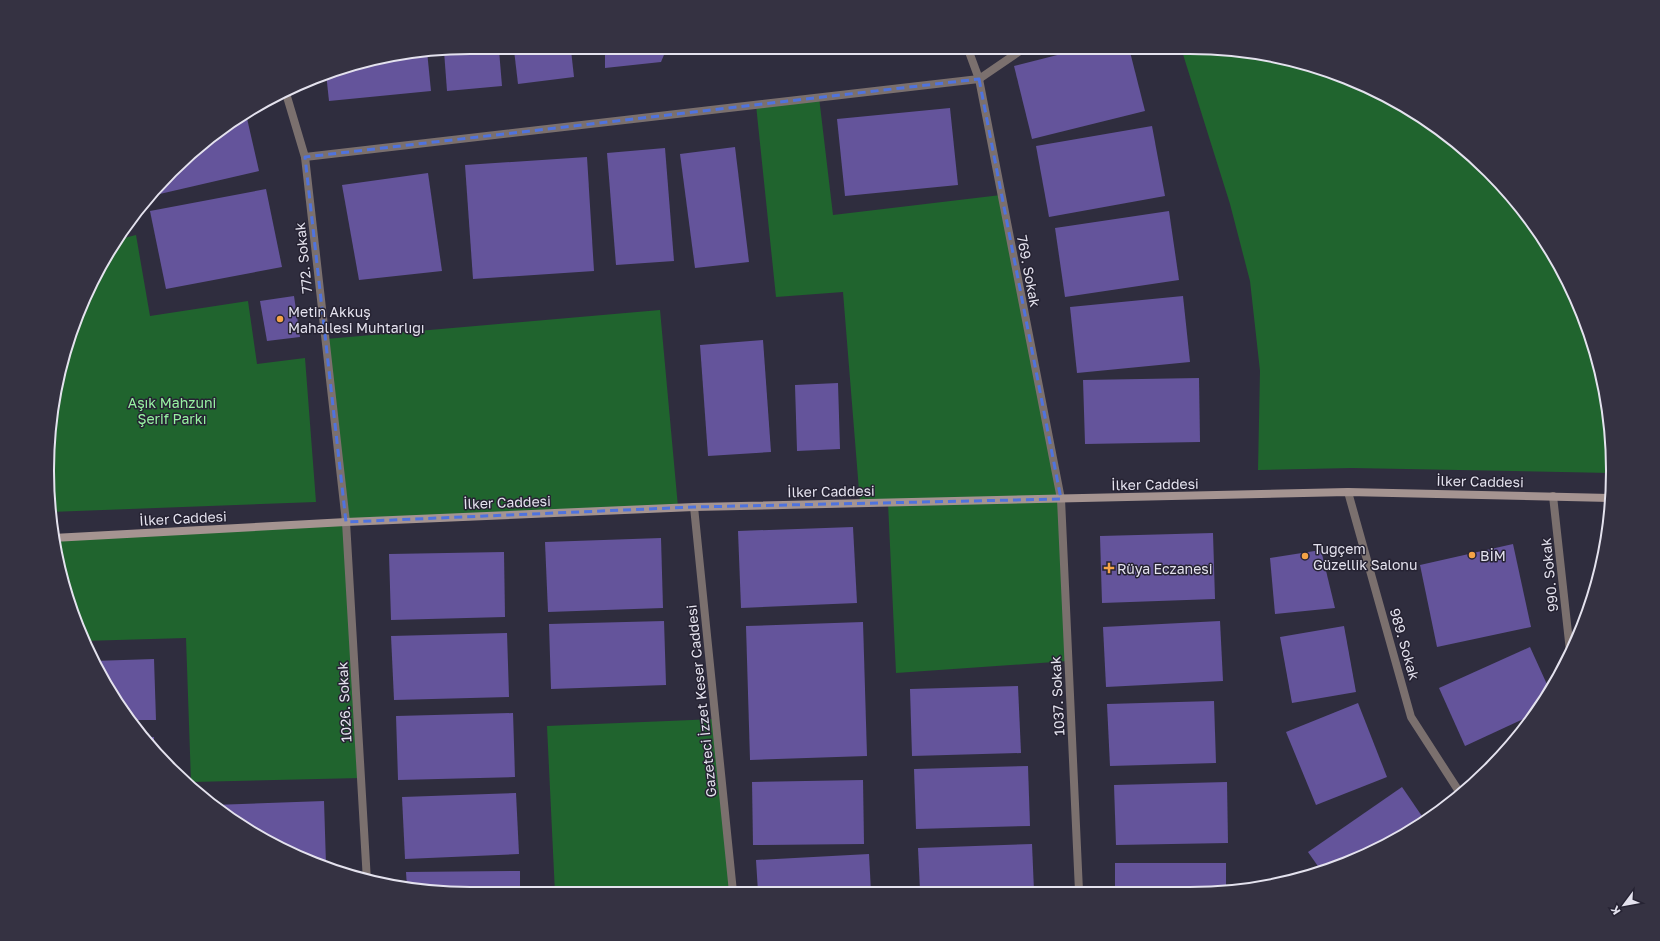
<svg xmlns="http://www.w3.org/2000/svg" width="1660" height="941" font-family="'Golos Text',sans-serif">
<style>
.green{fill:#20642e}
.building{fill:#64549b}
.lines{fill:none;stroke-linecap:round;stroke-linejoin:round}
.street{stroke:#7b706e;stroke-width:8}
.secondary{stroke:#a59491;stroke-width:8}
.marked{fill:none;stroke:#4f73de;stroke-width:3;stroke-dasharray:8 5;stroke-linejoin:round}
.poi-dot{fill:#f5a346;stroke:#262333;stroke-width:1.5}
.labels{text-anchor:middle;dominant-baseline:central;stroke-width:3;stroke-linejoin:round;paint-order:stroke}
.street-label{font-size:14px;fill:#e4e2ee;stroke:#262333}
.poi-label{font-size:14px;fill:#e4e2ee;stroke:#262333;text-anchor:start}
.park-label{font-size:14px;fill:#97f2a2;stroke:#262333}
.rim{fill:none;stroke:#e4e2ee;stroke-width:2}
</style>
<rect width="100%" height="100%" fill="#2f2d3e"/>
<g class="green">
<polygon points="1181,48 1217,48 1325,69 1401,104 1469,152 1526,213 1569,283 1599,361 1612,443 1611,473 1352,468 1258,470 1260,371 1250,281 1230,204"/>
<polygon points="819,97 833,215 1001,195 1061,499 1068,661 896,673 888,503 860,503 843,292 776,297 756,105"/>
<polygon points="136,235 150,316 248,301 257,364 305,358 316,502 50,512 48,498 51,415 61,361 91,283 116,240"/>
<polygon points="660,310 678,507 346,522 361,778 191,782 186,638 83,641 79,632 55,553 53,538 346,522 326,339"/>
<polygon points="716,719 733,892 555,893 547,726"/>
</g>
<g class="building">
<polygon points="1085,48 1129,48 1145,111 1032,139 1014,66"/>
<polygon points="499,50 502,86 447,91 444,51"/>
<polygon points="514,50 571,50 574,77 518,84"/>
<polygon points="605,50 666,50 661,62 605,68"/>
<polygon points="415,51 427,51 431,91 329,101 326,73 335,69"/>
<polygon points="950,108 958,185 845,196 837,119"/>
<polygon points="246,114 259,171 151,196 171,171 213,134"/>
<polygon points="1152,126 1165,196 1049,217 1036,146"/>
<polygon points="735,147 749,262 695,268 680,154"/>
<polygon points="665,148 674,261 616,265 607,153"/>
<polygon points="587,157 594,271 473,279 465,165"/>
<polygon points="428,173 442,271 359,280 342,185"/>
<polygon points="266,189 282,267 166,289 150,211"/>
<polygon points="1169,211 1179,280 1065,297 1055,228"/>
<polygon points="294,296 300,337 267,341 260,301"/>
<polygon points="1183,296 1190,362 1077,373 1070,307"/>
<polygon points="763,340 771,452 708,456 700,345"/>
<polygon points="1199,378 1200,442 1085,444 1083,380"/>
<polygon points="838,383 840,449 797,451 795,385"/>
<polygon points="853,527 857,603 741,608 738,531"/>
<polygon points="1213,533 1215,599 1102,603 1100,536"/>
<polygon points="661,538 663,608 548,612 545,542"/>
<polygon points="1513,544 1531,627 1437,647 1420,565"/>
<polygon points="1321,550 1335,608 1275,614 1270,558"/>
<polygon points="504,552 505,617 391,620 389,554"/>
<polygon points="664,621 666,685 551,689 549,624"/>
<polygon points="1220,621 1223,681 1106,687 1103,627"/>
<polygon points="863,622 867,756 750,760 746,626"/>
<polygon points="1344,626 1356,692 1292,703 1280,637"/>
<polygon points="507,633 509,697 394,700 391,636"/>
<polygon points="1530,647 1550,691 1530,716 1465,746 1439,688"/>
<polygon points="154,659 156,720 131,720 104,682 93,661"/>
<polygon points="1018,686 1021,753 912,756 910,689"/>
<polygon points="1214,701 1216,763 1110,766 1107,704"/>
<polygon points="1358,703 1387,777 1316,805 1286,732"/>
<polygon points="513,713 515,777 398,780 396,716"/>
<polygon points="154,737 154,752 143,738"/>
<polygon points="1028,766 1030,826 916,829 914,769"/>
<polygon points="863,780 864,844 753,845 752,782"/>
<polygon points="1227,782 1228,843 1116,845 1114,785"/>
<polygon points="1402,787 1426,822 1322,872 1308,852"/>
<polygon points="516,793 519,854 405,859 402,797"/>
<polygon points="324,801 326,865 259,837 213,805"/>
<polygon points="1032,844 1034,891 920,891 918,848"/>
<polygon points="869,854 871,892 758,892 756,860"/>
<polygon points="1115,863 1226,863 1226,890 1115,891"/>
<polygon points="520,871 520,893 443,893 407,887 406,872"/>
</g>
<g class="lines">
<g class="street">
<polyline points="968,49 979,79 1061,499 1079,891"/>
<polyline points="285,90 305,157 346,522 367,881"/>
<polyline points="305,157 979,79 1023,49"/>
<polyline points="1348,492 1411,717 1460,793"/>
<polyline points="1553,496 1570,651"/>
<polyline points="694,507 733,892"/>
</g>
<polyline class="secondary" points="53,538 346,522 694,507 1348,492 1610,498"/>
</g>
<path class="marked" d="M 979,79 L 1061,499 L 694,507 L 346,522 L 305,157 Z"/>
<g class="poi-dot">
<circle cx="280" cy="319" r="4"/>
<circle cx="1472" cy="555" r="4"/>
<circle cx="1305" cy="556" r="4"/>
<path d="M1107 562h4v4h4v4h-4v4h-4v-4h-4v-4h4z"/>
</g>
<g class="labels">
<g class="street-label">
<text transform="translate(303 258) rotate(-96)">772. Sokak</text>
<text transform="translate(1029 271) rotate(79)">769. Sokak</text>
<text transform="translate(1480 481) rotate(1)">İlker Caddesi</text>
<text transform="translate(1155 484) rotate(-1)">İlker Caddesi</text>
<text transform="translate(831 491) rotate(-1)">İlker Caddesi</text>
<text transform="translate(507 502) rotate(-2)">İlker Caddesi</text>
<text transform="translate(183 518) rotate(-3)">İlker Caddesi</text>
<text transform="translate(1549 575) rotate(-96)">990. Sokak</text>
<text transform="translate(1405 644) rotate(74)">989. Sokak</text>
<text transform="translate(1057 696) rotate(-93)">1037. Sokak</text>
<text transform="translate(701 701) rotate(-96)">Gazeteci İzzet Keser Caddesi</text>
<text transform="translate(344 702) rotate(-93)">1026. Sokak</text>
</g>
<g class="poi-label">
<text x="288" y="311">Metin Akkuş<tspan x="288" dy="16">Mahallesi Muhtarlığı</tspan></text>
<text x="1313" y="548">Tuğçem<tspan x="1313" dy="16">Güzellik Salonu</tspan></text>
<text x="1480" y="555">BİM</text>
<text x="1117" y="568">Rüya Eczanesi</text>
</g>
<g class="park-label">
<text x="172" y="402">Aşık Mahzuni<tspan x="172" dy="16">Şerif Parkı</tspan></text>
</g>
</g>
<path d="M0 0H1660V941H0ZM470 54H1190A416 416 0 0 1 1606 470V471A416 416 0 0 1 1190 887H470A416 416 0 0 1 54 471V470A416 416 0 0 1 470 54Z" fill="#353242" fill-rule="evenodd"/>
<path class="rim" d="M470 54H1190A416 416 0 0 1 1606 470V471A416 416 0 0 1 1190 887H470A416 416 0 0 1 54 471V470A416 416 0 0 1 470 54Z"/>
<g transform="translate(1624 905) rotate(238)" stroke="#262333" stroke-width="3" paint-order="stroke">
<path d="M0-3L7 15L0 10L-7 15Z" fill="#e4e2ee"/>
<text y="-6" font-size="11" font-weight="bold" text-anchor="middle" fill="#e4e2ee">K</text>
</g>
</svg>
